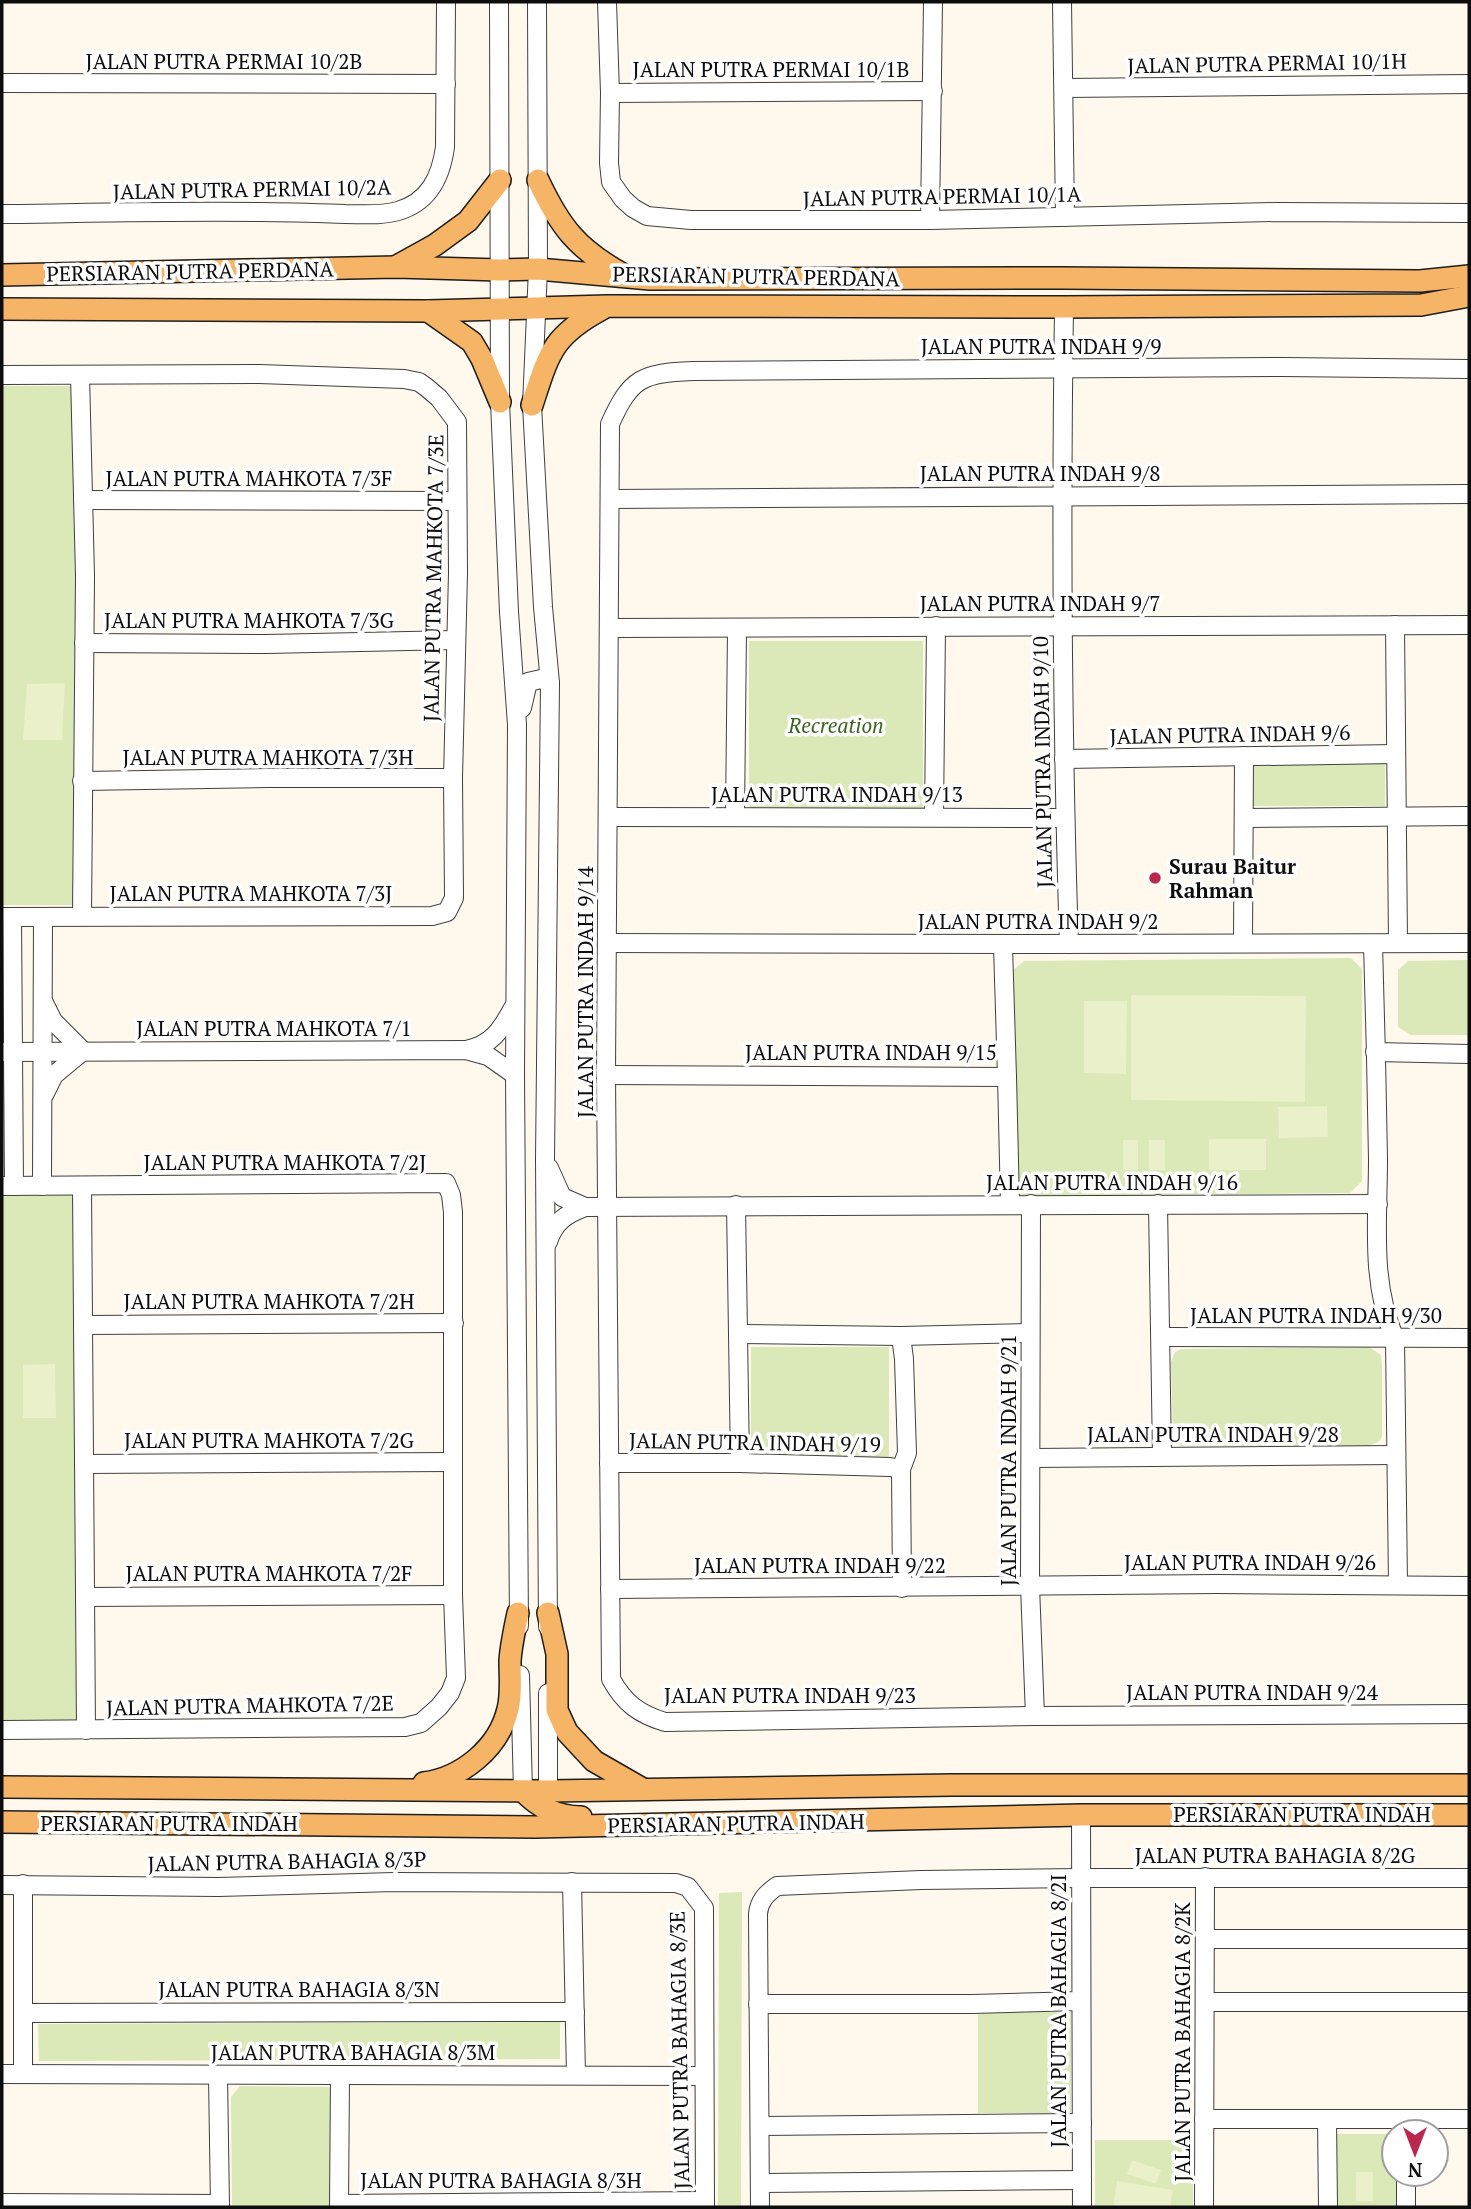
<svg xmlns="http://www.w3.org/2000/svg" width="1471" height="2209" font-family="'PT Serif',serif">
<style>
.green{fill:#dbe8b8}
.pitch{fill:#eaf0c9}
.lines{fill:none;stroke-linecap:round;stroke-linejoin:round}
.minor-casing{stroke:#404040;stroke-width:20}
.major-casing{stroke:#1e1e1e;stroke-width:24}
.minor{stroke:#fff;stroke-width:18}
.major{stroke:#f6b466;stroke-width:21}
.poi-dot{fill:#ba284e;stroke:#fff;stroke-width:2.5}
.labels{text-anchor:middle;dominant-baseline:central;stroke-width:7;stroke-linejoin:round;paint-order:stroke}
.street-label{font-size:21px;fill:#0d0d0d;stroke:#fff}
.park-label{font-size:21px;font-style:italic;fill:#3c631f;stroke:#fff}
.poi-label{font-size:21px;font-weight:bold;fill:#0d0d0d;stroke:#fff;text-anchor:start}
</style>
<rect width="100%" height="100%" fill="#fff8ed"/>
<g class="green">
<polygon points="2,386 78,386 76,905 2,905"/>
<rect x="749" y="641" width="174" height="168"/>
<rect x="1253" y="763" width="132" height="43"/>
<polygon points="1351,958 1362,969 1362,1181 1350,1193 1013,1196 1013,970 1024,961"/>
<polygon points="1469,960 1469,1035 1411,1035 1398,1027 1398,970 1408,961"/>
<polygon points="76,1194 83,1724 2,1724 2,1195"/>
<rect x="751" y="1347" width="138" height="110"/>
<polygon points="1369,1347 1381,1355 1382,1365 1382,1437 1378,1442 1369,1446 1181,1446 1173,1437 1171,1362 1175,1352 1181,1349"/>
<polygon points="742,1892 741,2207 718,2207 719,1893"/>
<rect x="978" y="2012" width="93" height="101"/>
<polygon points="560,2022 560,2059 39,2061 38,2024"/>
<polygon points="240,2086 331,2087 331,2207 232,2207 231,2097"/>
<polygon points="1332,2134 1394,2134 1394,2174 1398,2174 1398,2207 1332,2207"/>
<rect x="1095" y="2140" width="98" height="67"/>
</g>
<g class="pitch">
<polygon points="65,683 62,740 23,740 27,684"/>
<polygon points="1131,995 1306,996 1305,1102 1131,1100"/>
<polygon points="1084,1001 1127,1001 1126,1074 1084,1073"/>
<polygon points="1327,1106 1328,1137 1279,1138 1278,1107"/>
<rect x="1209" y="1139" width="57" height="31"/>
<rect x="1123" y="1140" width="15" height="30"/>
<rect x="1149" y="1140" width="16" height="30"/>
<polygon points="55,1364 56,1418 23,1418 23,1365"/>
<polygon points="1132,2160 1161,2170 1156,2184 1127,2174"/>
<rect x="1356" y="2172" width="17" height="29"/>
<polygon points="1117,2181 1173,2190 1170,2207 1113,2207"/>
</g>
<g class="lines">
<defs>
<g id="minor">
<polyline points="499,2 500,402 509,612 517,725 515,1075 519,1626"/>
<polyline points="537,2 538,269 532,405 543,607 550,683 545,1159 548,1627"/>
<polyline points="607,2 610,93 609,163 611,182 623,199 633,208 647,216 691,220 930,220 1276,212 1469,213"/>
<polyline points="1062,2 1065,217"/>
<polyline points="2,83 446,84"/>
<polyline points="1064,88 1469,84"/>
<polyline points="610,93 933,91"/>
<path d="M 2,214 C 87,213 173,211 259,212 C 287,212 316,213 345,214 C 362,214 381,216 398,211 C 429,202 441,177 445,147 L 446,2"/>
<polyline points="930,220 933,2"/>
<path d="M 1064,307 C 1061,520 1062,732 1069,944"/>
<path d="M 1469,369 L 1283,367 L 693,371 C 643,373 631,377 610,424 L 606,1075 L 611,1679 C 624,1703 639,1714 665,1722 L 1035,1716 L 1469,1714"/>
<polyline points="2,375 259,374 404,379 419,382 426,387 439,398 457,422 458,573 453,778 454,898 447,912 432,916 2,917"/>
<polyline points="80,375 85,576 82,916"/>
<polyline points="610,499 1469,494"/>
<polyline points="83,500 456,501"/>
<polyline points="1395,625 1398,943"/>
<polyline points="610,628 1469,625"/>
<polyline points="84,643 266,644 456,640"/>
<polyline points="522,708 528,682 541,679 550,683"/>
<polyline points="1064,759 1396,754"/>
<polyline points="82,781 267,778 453,778"/>
<polyline points="735,816 737,629"/>
<polyline points="608,817 1065,818"/>
<polyline points="934,817 936,626"/>
<polyline points="1244,818 1469,816"/>
<polyline points="12,918 14,1186"/>
<polyline points="1243,942 1244,756"/>
<path d="M 607,943 C 894,945 1182,944 1469,943"/>
<path d="M 1373,944 C 1375,1016 1377,1087 1378,1159 C 1378,1220 1370,1282 1395,1339 L 1398,1585"/>
<polyline points="44,1003 53,1021 83,1051"/>
<path d="M 466,1050 C 492,1045 501,1030 513,1008"/>
<polyline points="2,1052 466,1050 488,1056 515,1075"/>
<polyline points="1375,1052 1469,1054"/>
<polyline points="606,1075 1007,1077 1003,946"/>
<polyline points="1007,1077 1010,1204"/>
<polyline points="44,1095 54,1075 83,1051"/>
<polyline points="549,1168 562,1197 585,1207"/>
<polyline points="2,1186 446,1183 451,1195 453,1212 453,1595 456,1678 450,1693 439,1707 421,1723 405,1727 2,1730"/>
<polyline points="42,1186 43,917"/>
<polyline points="82,1186 86,1730"/>
<polyline points="1031,1204 1030,1586 1035,1716"/>
<polyline points="1158,1204 1162,1456"/>
<polyline points="736,1205 740,1463"/>
<path d="M 548,1242 C 554,1222 566,1214 585,1207 L 1378,1204"/>
<polyline points="84,1325 454,1323"/>
<polyline points="739,1334 901,1336 1030,1333"/>
<polyline points="901,1336 904,1359 907,1453 901,1469 902,1588"/>
<polyline points="1162,1337 1469,1338"/>
<polyline points="1032,1458 1396,1455"/>
<polyline points="609,1463 740,1463 890,1467 901,1469"/>
<polyline points="84,1464 453,1462"/>
<polyline points="610,1589 1218,1584 1469,1586"/>
<polyline points="85,1597 453,1595"/>
<polyline points="520,1675 523,1791"/>
<polyline points="548,1791 548,1693"/>
<polyline points="1081,1815 1082,2207"/>
<polyline points="572,1882 576,2075"/>
<polyline points="23,1884 23,2074"/>
<polyline points="2,1885 218,1887 394,1882 676,1883 688,1887 704,1908 705,2207"/>
<polyline points="1205,1939 1469,1939"/>
<polyline points="1205,2002 1469,2002"/>
<polyline points="758,2004 972,2004 1081,2001"/>
<polyline points="23,2013 575,2012"/>
<polyline points="2,2074 704,2076"/>
<polyline points="218,2075 220,2207"/>
<polyline points="1204,2119 1469,2119"/>
<polyline points="1327,2119 1328,2207"/>
<polyline points="760,2126 1082,2123"/>
<polyline points="1406,2174 1406,2207"/>
<polyline points="760,2183 1082,2180"/>
<polyline points="2,2203 220,2204"/>
<polyline points="339,2204 705,2201"/>
<polyline points="339,2207 340,2075"/>
<path d="M 760,2207 L 758,1914 C 759,1901 766,1894 777,1886 L 921,1880 L 1080,1878 L 1469,1878"/>
<polyline points="1204,2207 1205,1877"/>
</g>
<g id="major">
<path d="M 538,180 C 560,227 577,249 624,275"/>
<polyline points="397,266 435,245 468,221 500,180"/>
<polyline points="2,275 396,267 500,270 538,269 650,279 1063,278 1420,281 1469,276"/>
<polyline points="2,309 428,311 607,306 1064,307 1421,305 1469,296"/>
<polyline points="428,311 472,342 482,359 500,402"/>
<path d="M 532,405 C 549,353 552,336 602,309"/>
<polyline points="548,1613 557,1654 557,1710 567,1732 594,1761 641,1788"/>
<path d="M 424,1783 C 462,1778 499,1748 508,1709 C 512,1694 510,1676 510,1661 C 511,1645 515,1628 518,1613"/>
<polyline points="2,1787 548,1791 953,1785 1469,1785"/>
<path d="M 523,1791 C 539,1808 558,1817 581,1817"/>
<polyline points="2,1822 535,1827 1081,1815 1469,1815"/>
</g>
</defs>
<use href="#minor" class="minor-casing"/>
<use href="#major" class="major-casing"/>
<use href="#minor" class="minor"/>
<use href="#major" class="major"/>
</g>
<circle class="poi-dot" cx="1155" cy="878" r="7"/>
<g class="labels">
<g class="street-label">
<text x="224" y="61">JALAN PUTRA PERMAI 10/2B</text>
<text transform="translate(1267 63) rotate(-1)">JALAN PUTRA PERMAI 10/1H</text>
<text x="771" y="69">JALAN PUTRA PERMAI 10/1B</text>
<text transform="translate(252 189) rotate(-1)">JALAN PUTRA PERMAI 10/2A</text>
<text transform="translate(942 196) rotate(-1)">JALAN PUTRA PERMAI 10/1A</text>
<text transform="translate(190 271) rotate(-1)">PERSIARAN PUTRA PERDANA</text>
<text transform="translate(756 276) rotate(1)">PERSIARAN PUTRA PERDANA</text>
<text x="1041" y="346">JALAN PUTRA INDAH 9/9</text>
<text x="1040" y="473">JALAN PUTRA INDAH 9/8</text>
<text x="249" y="478">JALAN PUTRA MAHKOTA 7/3F</text>
<text transform="translate(433 578) rotate(-89)">JALAN PUTRA MAHKOTA 7/3E</text>
<text x="1040" y="603">JALAN PUTRA INDAH 9/7</text>
<text x="249" y="620">JALAN PUTRA MAHKOTA 7/3G</text>
<text transform="translate(1230 734) rotate(-1)">JALAN PUTRA INDAH 9/6</text>
<text x="268" y="757">JALAN PUTRA MAHKOTA 7/3H</text>
<text transform="translate(1042 762) rotate(-91)">JALAN PUTRA INDAH 9/10</text>
<text x="837" y="794">JALAN PUTRA INDAH 9/13</text>
<text x="251" y="893">JALAN PUTRA MAHKOTA 7/3J</text>
<text x="1038" y="921">JALAN PUTRA INDAH 9/2</text>
<text transform="translate(585 992) rotate(-90)">JALAN PUTRA INDAH 9/14</text>
<text x="274" y="1028">JALAN PUTRA MAHKOTA 7/1</text>
<text x="871" y="1052">JALAN PUTRA INDAH 9/15</text>
<text x="285" y="1162">JALAN PUTRA MAHKOTA 7/2J</text>
<text x="1112" y="1182">JALAN PUTRA INDAH 9/16</text>
<text x="269" y="1301">JALAN PUTRA MAHKOTA 7/2H</text>
<text x="1316" y="1315">JALAN PUTRA INDAH 9/30</text>
<text x="1213" y="1434">JALAN PUTRA INDAH 9/28</text>
<text x="269" y="1440">JALAN PUTRA MAHKOTA 7/2G</text>
<text transform="translate(755 1442) rotate(1)">JALAN PUTRA INDAH 9/19</text>
<text transform="translate(1008 1460) rotate(-90)">JALAN PUTRA INDAH 9/21</text>
<text x="1250" y="1562">JALAN PUTRA INDAH 9/26</text>
<text x="820" y="1565">JALAN PUTRA INDAH 9/22</text>
<text x="269" y="1573">JALAN PUTRA MAHKOTA 7/2F</text>
<text x="1252" y="1692">JALAN PUTRA INDAH 9/24</text>
<text x="790" y="1695">JALAN PUTRA INDAH 9/23</text>
<text transform="translate(250 1705) rotate(-1)">JALAN PUTRA MAHKOTA 7/2E</text>
<text x="1302" y="1814">PERSIARAN PUTRA INDAH</text>
<text x="169" y="1823">PERSIARAN PUTRA INDAH</text>
<text transform="translate(736 1823) rotate(-1)">PERSIARAN PUTRA INDAH</text>
<text x="1275" y="1855">JALAN PUTRA BAHAGIA 8/2G</text>
<text transform="translate(287 1861) rotate(-1)">JALAN PUTRA BAHAGIA 8/3P</text>
<text x="299" y="1989">JALAN PUTRA BAHAGIA 8/3N</text>
<text transform="translate(1058 2011) rotate(-90)">JALAN PUTRA BAHAGIA 8/2I</text>
<text transform="translate(1182 2042) rotate(-90)">JALAN PUTRA BAHAGIA 8/2K</text>
<text transform="translate(679 2050) rotate(-91)">JALAN PUTRA BAHAGIA 8/3E</text>
<text x="353" y="2052">JALAN PUTRA BAHAGIA 8/3M</text>
<text x="501" y="2180">JALAN PUTRA BAHAGIA 8/3H</text>
</g>
<g class="park-label">
<text x="836" y="725">Recreation</text>
</g>
<g class="poi-label">
<text x="1169" y="866">Surau Baitur<tspan x="1169" dy="24">Rahman</tspan></text>
</g>
</g>
<rect width="1471" height="2209" fill="none" stroke="#0d0d0d" stroke-width="7"/>
<g transform="translate(1415 2153) rotate(180)"><circle r="33" fill="#ffffff" stroke="#9e9e9e" stroke-width="2"/>
<path d="M0-5L12 26L0 18L-12 26Z" fill="#ba284e"/>
<text y="-10" font-size="19" font-weight="bold" text-anchor="middle" fill="#0d0d0d">N</text>
</g>
</svg>
